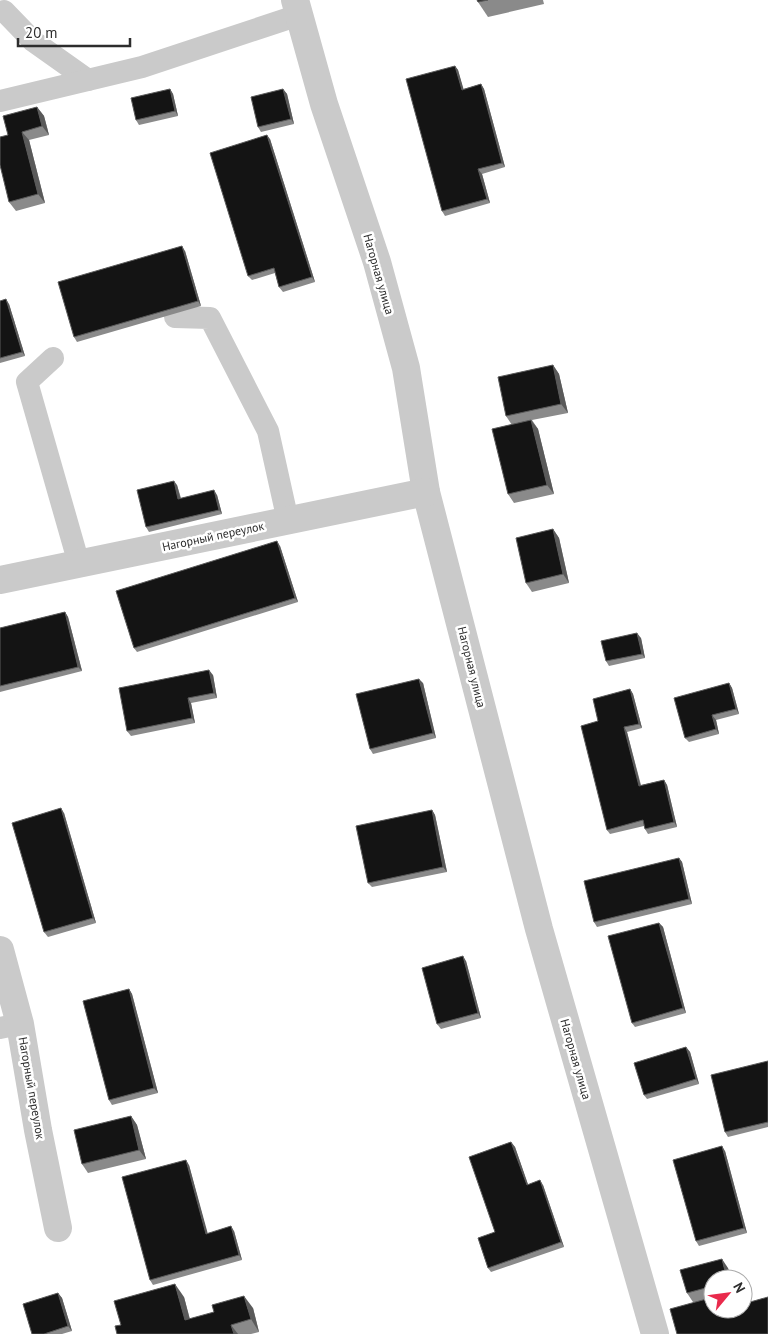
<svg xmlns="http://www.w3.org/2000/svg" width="768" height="1334" font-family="'PT Sans',sans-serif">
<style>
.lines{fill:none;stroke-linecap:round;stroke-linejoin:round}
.service{stroke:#cacaca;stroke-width:22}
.minor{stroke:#cacaca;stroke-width:28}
.wall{fill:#8a8a8a}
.shaded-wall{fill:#5a5a5a}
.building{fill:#141414;stroke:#5a5a5a}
.labels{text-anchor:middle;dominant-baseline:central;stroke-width:5;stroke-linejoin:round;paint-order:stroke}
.street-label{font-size:12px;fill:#2d2d2d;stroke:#fff}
</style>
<rect width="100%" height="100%" fill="#fff"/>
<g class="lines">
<g class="service">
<polyline points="4,11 33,41 88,80"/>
<polyline points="0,101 142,67 299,15"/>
<polyline points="175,317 210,318 268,431 288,521"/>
<polyline points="53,358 27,382 79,564"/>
<polyline points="0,1028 20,1024"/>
</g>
<g class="minor">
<polyline points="295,0 324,104 377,262 406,368 426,492 539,929 655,1334"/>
<polyline points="0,580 426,492"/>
<polyline points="0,950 20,1024 38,1130 58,1228"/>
</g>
</g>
<g class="wall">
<polygon points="477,0 543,0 544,4 488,17 478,2"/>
<polygon points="455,66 458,70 463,89 481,84 484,89 505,167 482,174 490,203 445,216 442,211"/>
<polygon points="170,89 173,94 178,116 139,125 136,120"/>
<polygon points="283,89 287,94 294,124 261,132 258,127"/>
<polygon points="37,107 44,116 49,135 29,140 45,203 16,211 9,202 8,135"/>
<polygon points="270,139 315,282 283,292 279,287 275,273 252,280 248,276"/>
<polygon points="185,251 201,306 77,342 74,337"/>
<polygon points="0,301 9,304 25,356 0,363"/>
<polygon points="553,365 559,374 568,413 532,420 538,429 554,494 514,503 508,494 512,425 506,416"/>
<polygon points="177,485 181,498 217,495 222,514 149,532 146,527"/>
<polygon points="553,529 559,538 569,583 532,592 526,583"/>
<polygon points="280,546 298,602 137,652 134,648"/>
<polygon points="65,612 68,617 82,671 0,692 0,628"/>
<polygon points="641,638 645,658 609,666 606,661"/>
<polygon points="213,675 217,698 191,703 195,723 131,736 127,731"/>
<polygon points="423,683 436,738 373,754 370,749"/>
<polygon points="729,683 732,688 739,714 716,720 719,734 689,742 685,738"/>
<polygon points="630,689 633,694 642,728 627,732 641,785 664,780 667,785 677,827 648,834 645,829 644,826 610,834 607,830 598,721"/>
<polygon points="432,810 435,815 447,872 372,887 368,883"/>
<polygon points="64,813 96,923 48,937 44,932"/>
<polygon points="679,858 682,862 692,904 597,927 594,922"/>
<polygon points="659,923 663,927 686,1013 635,1027 632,1023"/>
<polygon points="466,961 481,1018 441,1029 437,1024"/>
<polygon points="129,989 132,994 158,1093 112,1105 109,1100"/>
<polygon points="686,1047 690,1052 699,1084 647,1099 644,1095"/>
<polygon points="768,1061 768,1127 728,1137 725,1132"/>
<polygon points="131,1116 137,1125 146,1159 88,1173 82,1164"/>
<polygon points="511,1142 515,1147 528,1185 543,1185 564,1247 491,1272 488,1268"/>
<polygon points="725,1151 747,1233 699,1246 696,1241"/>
<polygon points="189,1165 207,1233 234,1231 242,1260 153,1285 150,1280"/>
<polygon points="728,1268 731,1279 713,1279 713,1297 710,1298 713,1302 713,1309 768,1334 693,1302 687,1293"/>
<polygon points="58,1293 62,1298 72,1331 62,1334 32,1334"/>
<polygon points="184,1297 190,1319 253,1308 259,1332 251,1334 117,1334 121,1325"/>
</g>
<g class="shaded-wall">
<polygon points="455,66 458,70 465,94 462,90"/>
<polygon points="481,84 484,89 505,167 502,163"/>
<polygon points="170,89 173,94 178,116 175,111"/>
<polygon points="283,89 287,94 294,124 291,119"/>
<polygon points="37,107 44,116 49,135 42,126"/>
<polygon points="22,132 29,140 45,203 38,194"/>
<polygon points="267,135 270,139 315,282 312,277"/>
<polygon points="478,169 482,174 490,203 487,199"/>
<polygon points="182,246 185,251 201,306 198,301"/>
<polygon points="6,299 9,304 25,356 22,352"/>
<polygon points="553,365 559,374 568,413 561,404"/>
<polygon points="531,420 538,429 554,494 547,485"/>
<polygon points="174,481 177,485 182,504 178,499"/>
<polygon points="214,490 217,495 222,514 219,510"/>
<polygon points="553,529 559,538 569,583 563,574"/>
<polygon points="277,541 280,546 298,602 295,598"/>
<polygon points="65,612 68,617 82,671 78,667"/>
<polygon points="637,633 641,638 645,658 642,654"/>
<polygon points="209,670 213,675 217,698 214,693"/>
<polygon points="419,679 423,683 436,738 433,733"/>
<polygon points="729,683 732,688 739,714 736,709"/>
<polygon points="630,689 633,694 642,728 639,724"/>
<polygon points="188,698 191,703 195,723 192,718"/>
<polygon points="712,715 716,720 719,734 716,729"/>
<polygon points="624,727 627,732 642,791 639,786"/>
<polygon points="664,780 667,785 677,827 674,822"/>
<polygon points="61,808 64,813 96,923 93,918"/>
<polygon points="432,810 435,815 447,872 443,867"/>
<polygon points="679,858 682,862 692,904 689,899"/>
<polygon points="659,923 663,927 686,1013 683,1008"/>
<polygon points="463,956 466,961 481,1018 478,1013"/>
<polygon points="129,989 132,994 158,1093 154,1088"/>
<polygon points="686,1047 690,1052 699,1084 696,1079"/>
<polygon points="131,1116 137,1125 146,1159 139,1150"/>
<polygon points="511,1142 515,1147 530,1190 527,1185"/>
<polygon points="722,1146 725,1151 747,1233 744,1228"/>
<polygon points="186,1160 189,1165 209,1238 206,1234"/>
<polygon points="540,1180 543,1185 564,1247 561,1242"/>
<polygon points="231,1226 234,1231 242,1260 239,1255"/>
<polygon points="722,1259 728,1268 731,1279 727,1279"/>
<polygon points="175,1284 184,1297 193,1332 185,1320"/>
<polygon points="58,1293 62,1298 72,1331 68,1326"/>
<polygon points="244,1296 253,1308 259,1332 251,1319"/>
<polygon points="231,1325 238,1334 234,1334"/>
</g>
<g class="building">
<polygon points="477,0 488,0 478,2"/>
<polygon points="455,66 462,90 481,84 502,163 478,169 487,199 442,211 406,79"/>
<polygon points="170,89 175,111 136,120 131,98"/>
<polygon points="283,89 291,119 258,127 251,97"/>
<polygon points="37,107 42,126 22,132 38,194 9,202 0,165 0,137 8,135 3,116"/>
<polygon points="267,135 312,277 279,287 274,268 248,276 210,153"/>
<polygon points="182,246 198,301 74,337 58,282"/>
<polygon points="6,299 22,352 0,358 0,301"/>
<polygon points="553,365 561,404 506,416 498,377"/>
<polygon points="531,420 547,485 508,494 492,429"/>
<polygon points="174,481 178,499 214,490 219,510 146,527 137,490"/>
<polygon points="553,529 563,574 526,583 516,538"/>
<polygon points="277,541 295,598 134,648 116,591"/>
<polygon points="65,612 78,667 0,686 0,628"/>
<polygon points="637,633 642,654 606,661 601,641"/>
<polygon points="209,670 214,693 188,698 192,718 127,731 119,688"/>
<polygon points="419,679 433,733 370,749 356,694"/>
<polygon points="729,683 736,709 712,715 716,729 685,738 674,698"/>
<polygon points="630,689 639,724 624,727 639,786 664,780 674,822 645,829 643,820 607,830 581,726 598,721 593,699"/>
<polygon points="61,808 93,918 44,932 12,823"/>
<polygon points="432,810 443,867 368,883 356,826"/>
<polygon points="679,858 689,899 594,922 584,881"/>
<polygon points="659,923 683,1008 632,1023 608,936"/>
<polygon points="463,956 478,1013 437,1024 422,968"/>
<polygon points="129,989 154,1088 109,1100 83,1001"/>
<polygon points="686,1047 696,1079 644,1095 634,1063"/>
<polygon points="768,1061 768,1122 725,1132 711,1075"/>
<polygon points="131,1116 139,1150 82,1164 74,1130"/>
<polygon points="511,1142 527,1185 540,1180 561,1242 488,1268 478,1238 495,1232 469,1157"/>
<polygon points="722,1146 744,1228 696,1241 673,1160"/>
<polygon points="186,1160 206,1234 231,1226 239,1255 150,1280 122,1177"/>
<polygon points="722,1259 727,1279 713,1279 713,1286 687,1293 680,1270"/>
<polygon points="175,1284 185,1320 214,1312 212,1305 244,1296 251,1319 231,1325 234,1334 117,1334 115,1326 121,1325 114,1301"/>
<polygon points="58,1293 68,1326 44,1334 32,1334 23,1304"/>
<polygon points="768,1297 768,1334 677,1334 670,1309 710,1298 713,1309 714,1309 715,1312 727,1309 743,1309 743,1304"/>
</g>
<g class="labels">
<g class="street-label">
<text transform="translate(379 274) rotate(74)">Нагорная улица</text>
<text transform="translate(213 536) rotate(-12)">Нагорный переулок</text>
<text transform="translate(472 667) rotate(76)">Нагорная улица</text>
<text transform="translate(576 1059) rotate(74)">Нагорная улица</text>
<text transform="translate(32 1088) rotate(80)">Нагорный переулок</text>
</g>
</g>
<g transform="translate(728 1294) rotate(61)"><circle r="24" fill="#ffffff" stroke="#ababab"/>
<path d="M0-4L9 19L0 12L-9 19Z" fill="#e92a4c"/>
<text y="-8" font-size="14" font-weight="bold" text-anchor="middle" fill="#2d2d2d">N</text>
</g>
<path d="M18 38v8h112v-8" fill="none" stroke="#2d2d2d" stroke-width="2.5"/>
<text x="25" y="38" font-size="15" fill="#2d2d2d" stroke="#ffffff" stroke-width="4" paint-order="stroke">20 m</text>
</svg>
